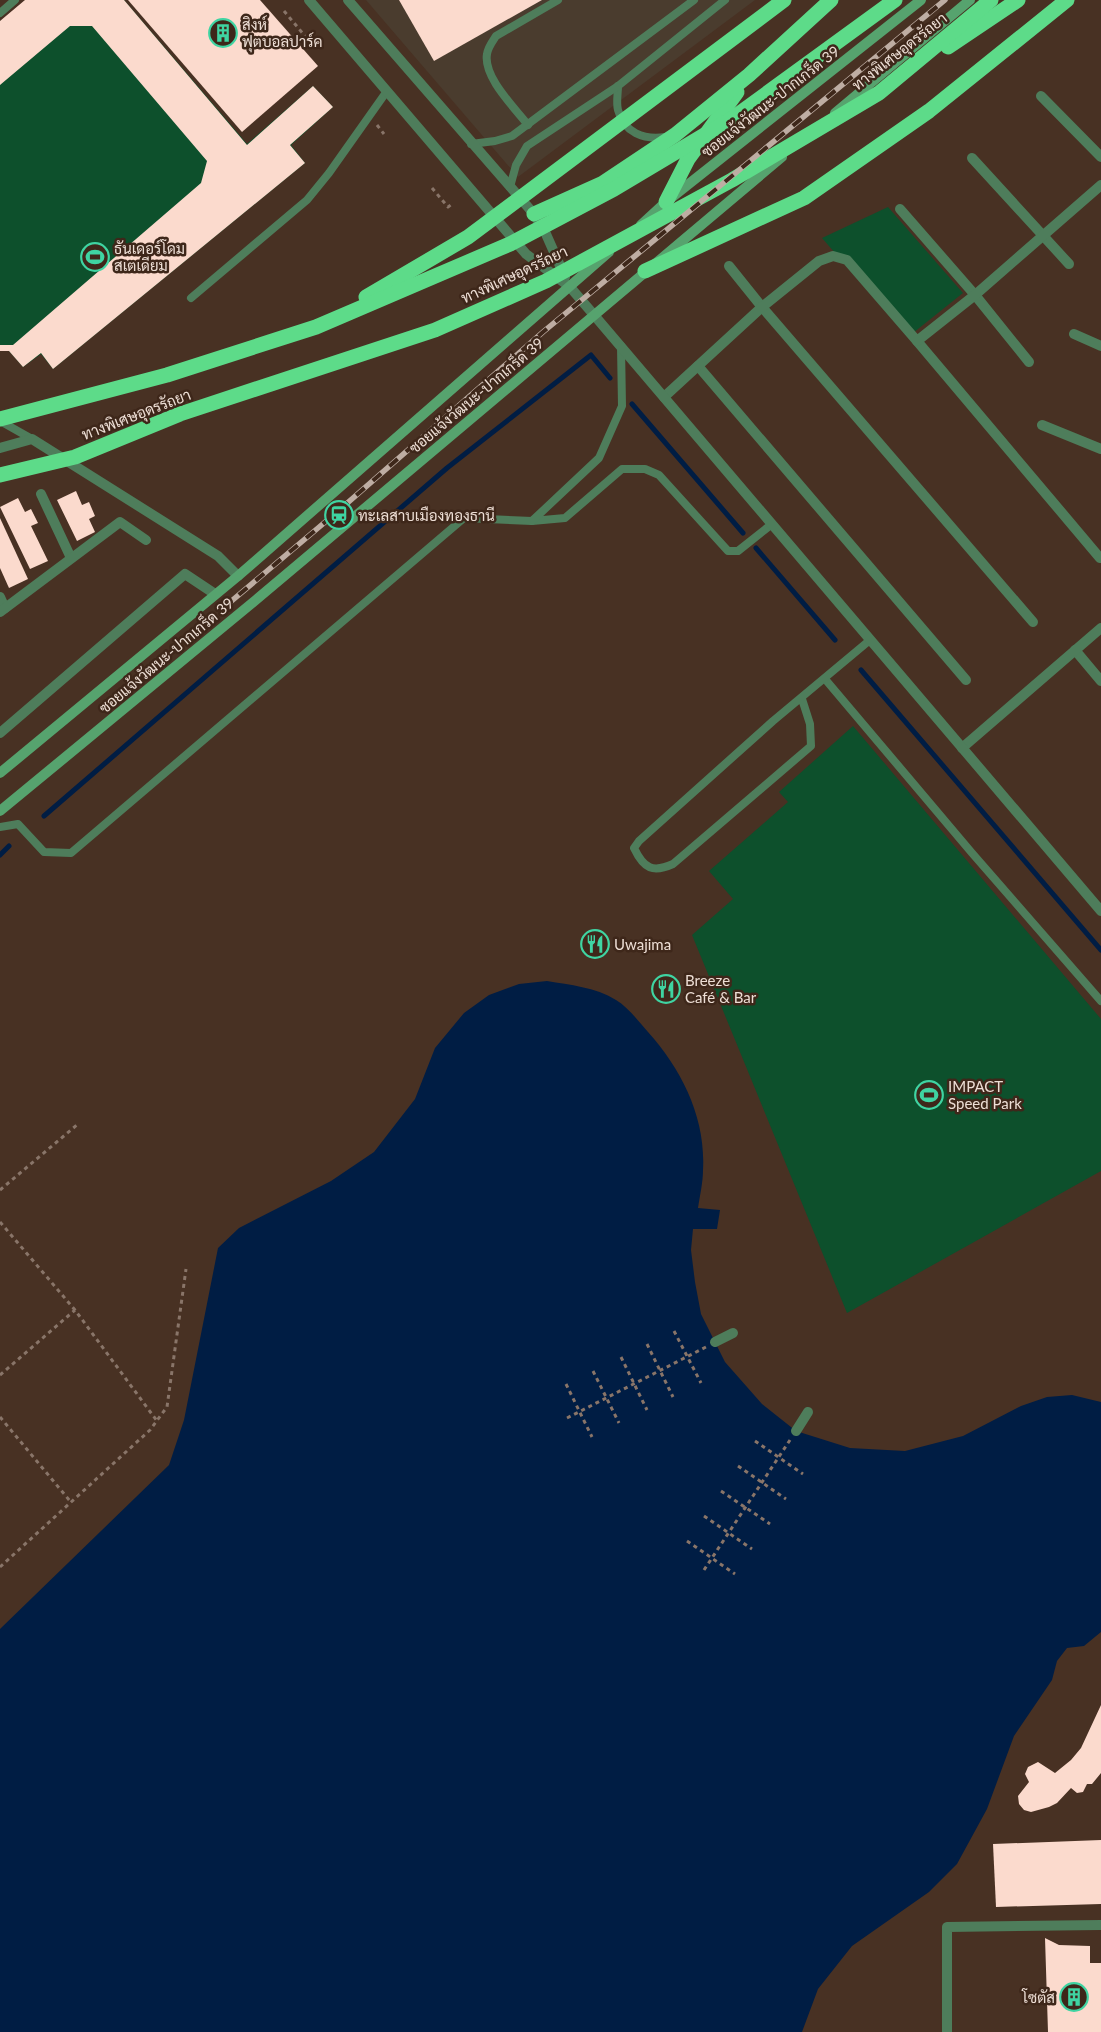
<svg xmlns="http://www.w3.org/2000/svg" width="1101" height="2032" font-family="Lato,Sarabun,sans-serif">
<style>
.commercial{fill:#4a3c2e}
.green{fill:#0d502c}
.water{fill:#001d44}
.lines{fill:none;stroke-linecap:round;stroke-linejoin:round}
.stream{stroke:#001d44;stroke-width:5}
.building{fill:#fbdacd}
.path{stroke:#897569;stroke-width:3;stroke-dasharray:4 4;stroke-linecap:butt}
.service{stroke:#4e7d5b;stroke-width:8}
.pedestrian{stroke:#4e7d5b;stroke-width:10}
.minor{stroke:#4e7d5b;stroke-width:10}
.tertiary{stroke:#4e7d5b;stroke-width:10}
.secondary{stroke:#56a36e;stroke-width:10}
.motorway{stroke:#5ddb89;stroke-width:15}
.rail-casing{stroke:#beada3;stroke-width:5.5}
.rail{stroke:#3e271a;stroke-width:4;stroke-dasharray:11;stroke-linecap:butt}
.labels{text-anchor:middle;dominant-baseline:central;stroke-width:5;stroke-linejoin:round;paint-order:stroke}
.poi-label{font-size:15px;fill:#edded5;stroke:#3e271a;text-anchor:start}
.street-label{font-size:15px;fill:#edded5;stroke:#3e271a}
</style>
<rect width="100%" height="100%" fill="#483123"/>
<polygon class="commercial" points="366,0 755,0 518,177"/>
<g class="green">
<polygon points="124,0 247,144 313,86 333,107 291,145 305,163 53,369 41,354 23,367 9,351 0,351 0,21"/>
<polygon points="888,207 963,293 908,337 822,238"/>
<polygon points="853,726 1101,1019 1101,1171 847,1313 692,935 733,899 709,871 788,802 779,792"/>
</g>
<path class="water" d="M 547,981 C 570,985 595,987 616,1000 C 628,1007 639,1022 648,1032 C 682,1070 706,1118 703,1170 C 703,1182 700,1195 698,1208 L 720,1210 L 717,1229 L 693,1229 L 691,1250 L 695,1282 L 701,1314 L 725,1362 L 762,1404 L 796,1431 L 850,1448 L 905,1451 L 963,1436 L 1021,1406 L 1047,1397 L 1072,1395 L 1101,1402 L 1101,1632 L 1084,1646 L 1067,1648 L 1057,1661 L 1052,1680 L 1014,1736 L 987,1809 L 957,1864 L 929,1892 L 852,1946 L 818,1989 L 802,2032 L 0,2032 L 0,1629 L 169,1465 L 184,1420 L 218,1248 L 239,1228 L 331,1181 L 374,1152 L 415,1099 L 435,1048 L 464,1013 L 489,995 L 519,984 Z"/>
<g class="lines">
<g class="stream">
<polyline points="632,404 743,533"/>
<polyline points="756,548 835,640"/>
<polyline points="861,670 1101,950"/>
<polyline points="44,816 447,468 591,355 610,378"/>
<polyline points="0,855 9,846"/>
</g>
</g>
<g class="building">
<polygon points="25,0 124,0 247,145 313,86 333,107 290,145 305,163 53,369 41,353 23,367 9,351 0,351 0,345 13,345 201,183 207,161 92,26 70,26 0,85 0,21"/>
<polygon points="128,0 260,0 318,66 242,132"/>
<polygon points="399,0 542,0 434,61"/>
<polygon points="76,491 82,505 89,502 95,516 89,519 95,532 77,541 57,500"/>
<polygon points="18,498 25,512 31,509 38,523 31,526 48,561 30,569 0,507"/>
<polygon points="0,518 28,579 9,588 0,568"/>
<polygon points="1101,1705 1101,1773 1092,1784 1087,1784 1083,1792 1077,1793 1071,1788 1057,1803 1049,1807 1031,1812 1024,1810 1019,1804 1018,1796 1029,1782 1025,1774 1028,1767 1038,1762 1055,1773 1071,1760 1081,1748"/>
<polygon points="1101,1840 1101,1904 996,1907 993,1844"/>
<polygon points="1045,1938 1059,1945 1090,1946 1090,1963 1101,1963 1101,2032 1048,2032"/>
</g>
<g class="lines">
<g class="path">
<polyline points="284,11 305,36"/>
<polyline points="377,125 384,134"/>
<polyline points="432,188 448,207 452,204"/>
<polyline points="0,1190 78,1124"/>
<polyline points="0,1222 75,1310 157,1421"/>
<polyline points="674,1331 701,1383"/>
<polyline points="647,1344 673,1397"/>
<polyline points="621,1357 647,1410"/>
<polyline points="593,1371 619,1423"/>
<polyline points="0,1375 75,1310"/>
<polyline points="566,1384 592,1437"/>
<polyline points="0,1417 70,1501"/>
<polyline points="567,1418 706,1347"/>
<polyline points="755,1441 803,1474"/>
<polyline points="738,1466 786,1499"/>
<polyline points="721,1491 770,1524"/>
<polyline points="704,1516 752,1549"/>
<polyline points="687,1541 735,1574"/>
<polyline points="0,1567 150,1430 167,1407 186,1269"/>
<polyline points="704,1570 790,1440"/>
</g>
<g class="service">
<polyline points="0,13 15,0"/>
<path d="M 618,86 C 618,93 616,103 618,110 C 624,133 644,140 665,137"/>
<path d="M 528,125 C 514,107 483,77 487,54 C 488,47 492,42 496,36 L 558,0"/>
<polyline points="471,144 495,141 512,136 694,0"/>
<polyline points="510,187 516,165 527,146 618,86 725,0"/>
<polyline points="191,298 307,200 329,173 387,91"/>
<polyline points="0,421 32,439"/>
<polyline points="532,521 565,518 622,469 645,469 659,475 728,551 738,551 772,524"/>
<polyline points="825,679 972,853 1101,1001"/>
<path d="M 802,699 L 810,724 L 811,746 L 673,864 C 653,873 644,869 634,848 L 639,841 L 773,721 L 870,640"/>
<polyline points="0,827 18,824 44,852 71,853 464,518 532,521 599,458 622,406 621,346"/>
</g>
<g class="pedestrian">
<polyline points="715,1342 733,1333"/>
<polyline points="796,1431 808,1412"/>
</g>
<g class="minor">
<polyline points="309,0 526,254 570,287 594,315"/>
<polyline points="348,0 534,214 546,234 565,277"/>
<polyline points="1041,96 1101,157"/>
<polyline points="972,158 1069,264"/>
<polyline points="900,209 975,295 1029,362"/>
<polyline points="729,266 762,307 1033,622"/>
<polyline points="1074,334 1101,346"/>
<polyline points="917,341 1100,558"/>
<polyline points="698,366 966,680"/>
<polyline points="664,397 762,307 819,261 833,256 847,260 917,341 975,295 1101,185"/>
<polyline points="1042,425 1101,449"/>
<polyline points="0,448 32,439 218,556 238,576"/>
<polyline points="41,494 71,558"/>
<polyline points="0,597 5,608"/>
<polyline points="0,612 120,522 146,540"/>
<polyline points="1075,650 1101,681"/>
<polyline points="0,733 185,574 215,594"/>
<polyline points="962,748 1101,628"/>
<polyline points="947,2032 947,1927 1101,1925"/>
</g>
<polyline class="tertiary" points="594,315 1101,911"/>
<g class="secondary">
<polyline points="835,113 970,0"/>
<polyline points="641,225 666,202 921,0"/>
<polyline points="0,773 238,576 609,252"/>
<polyline points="0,811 257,599 782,157"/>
</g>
<g class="motorway">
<polyline points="948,47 1018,0"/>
<polyline points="666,202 688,159 737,92"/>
<polyline points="534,214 603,183 675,135 749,75 831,0"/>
<polyline points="645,271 804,198 929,111 1067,0"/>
<polyline points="366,297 468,237 784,0"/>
<polyline points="0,419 167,375 316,327 510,244 614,189 733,118 895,0"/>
<polyline points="0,475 75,457 180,414 435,330 546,281 732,180 879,93 991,0"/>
</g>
<defs>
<polyline id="rail" points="222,609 337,512 543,332 945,0"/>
</defs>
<use href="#rail" class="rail-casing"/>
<use href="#rail" class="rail"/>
</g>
<defs>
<symbol id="building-ring" viewBox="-11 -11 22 22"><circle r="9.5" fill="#3e271a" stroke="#3fd4a2" stroke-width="1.5"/><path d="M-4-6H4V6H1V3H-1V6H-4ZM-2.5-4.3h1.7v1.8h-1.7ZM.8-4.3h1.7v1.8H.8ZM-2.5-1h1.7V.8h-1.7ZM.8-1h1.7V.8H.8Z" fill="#3fd4a2"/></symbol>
<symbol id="stadium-ring" viewBox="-11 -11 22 22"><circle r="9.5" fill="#3e271a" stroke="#3fd4a2" stroke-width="1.5"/><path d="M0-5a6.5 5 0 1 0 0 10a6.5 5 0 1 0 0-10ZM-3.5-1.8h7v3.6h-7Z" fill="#3fd4a2"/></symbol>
<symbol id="station-ring" viewBox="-11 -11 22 22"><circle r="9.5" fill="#3e271a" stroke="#3fd4a2" stroke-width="1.5"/><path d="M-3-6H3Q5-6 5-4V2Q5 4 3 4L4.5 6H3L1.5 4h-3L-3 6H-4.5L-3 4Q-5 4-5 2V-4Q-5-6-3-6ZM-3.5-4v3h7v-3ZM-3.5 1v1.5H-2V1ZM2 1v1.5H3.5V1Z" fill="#3fd4a2"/></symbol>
<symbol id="restaurant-ring" viewBox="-11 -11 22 22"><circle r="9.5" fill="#3e271a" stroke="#3fd4a2" stroke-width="1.5"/><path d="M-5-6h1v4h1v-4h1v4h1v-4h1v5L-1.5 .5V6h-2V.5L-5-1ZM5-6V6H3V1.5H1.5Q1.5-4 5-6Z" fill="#3fd4a2"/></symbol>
</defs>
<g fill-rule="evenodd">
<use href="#building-ring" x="207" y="17" width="32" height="32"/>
<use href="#stadium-ring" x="79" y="241" width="32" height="32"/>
<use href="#station-ring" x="323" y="499" width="32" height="32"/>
<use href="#restaurant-ring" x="579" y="928" width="32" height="32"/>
<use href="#restaurant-ring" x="650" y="973" width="32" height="32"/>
<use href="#stadium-ring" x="913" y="1079" width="32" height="32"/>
<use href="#building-ring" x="1058" y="1981" width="32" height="32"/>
</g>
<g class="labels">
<g class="poi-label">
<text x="242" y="24">สิงห์<tspan x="242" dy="17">ฟุตบอลปาร์ค</tspan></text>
<text x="114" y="248">ธันเดอร์โดม<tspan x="114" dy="17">สเตเดียม</tspan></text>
<text x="358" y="515">ทะเลสาบเมืองทองธานี</text>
<text x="614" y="944">Uwajima</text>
<text x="685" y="980">Breeze<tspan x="685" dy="17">Café &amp; Bar</tspan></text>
<text x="948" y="1086">IMPACT<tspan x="948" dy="17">Speed Park</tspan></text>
<text x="1055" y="1997" text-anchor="end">โซตัส</text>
</g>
<g class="street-label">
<text transform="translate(899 51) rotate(-38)">ทางพิเศษอุดรรัถยา</text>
<text transform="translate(770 101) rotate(-38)">ซอยแจ้งวัฒนะ-ปากเกร็ด 39</text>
<text transform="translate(514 274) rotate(-25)">ทางพิเศษอุดรรัถยา</text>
<text transform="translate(476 395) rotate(-40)">ซอยแจ้งวัฒนะ-ปากเกร็ด 39</text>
<text transform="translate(136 414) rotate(-21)">ทางพิเศษอุดรรัถยา</text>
<text transform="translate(166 655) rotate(-40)">ซอยแจ้งวัฒนะ-ปากเกร็ด 39</text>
</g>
</g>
</svg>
